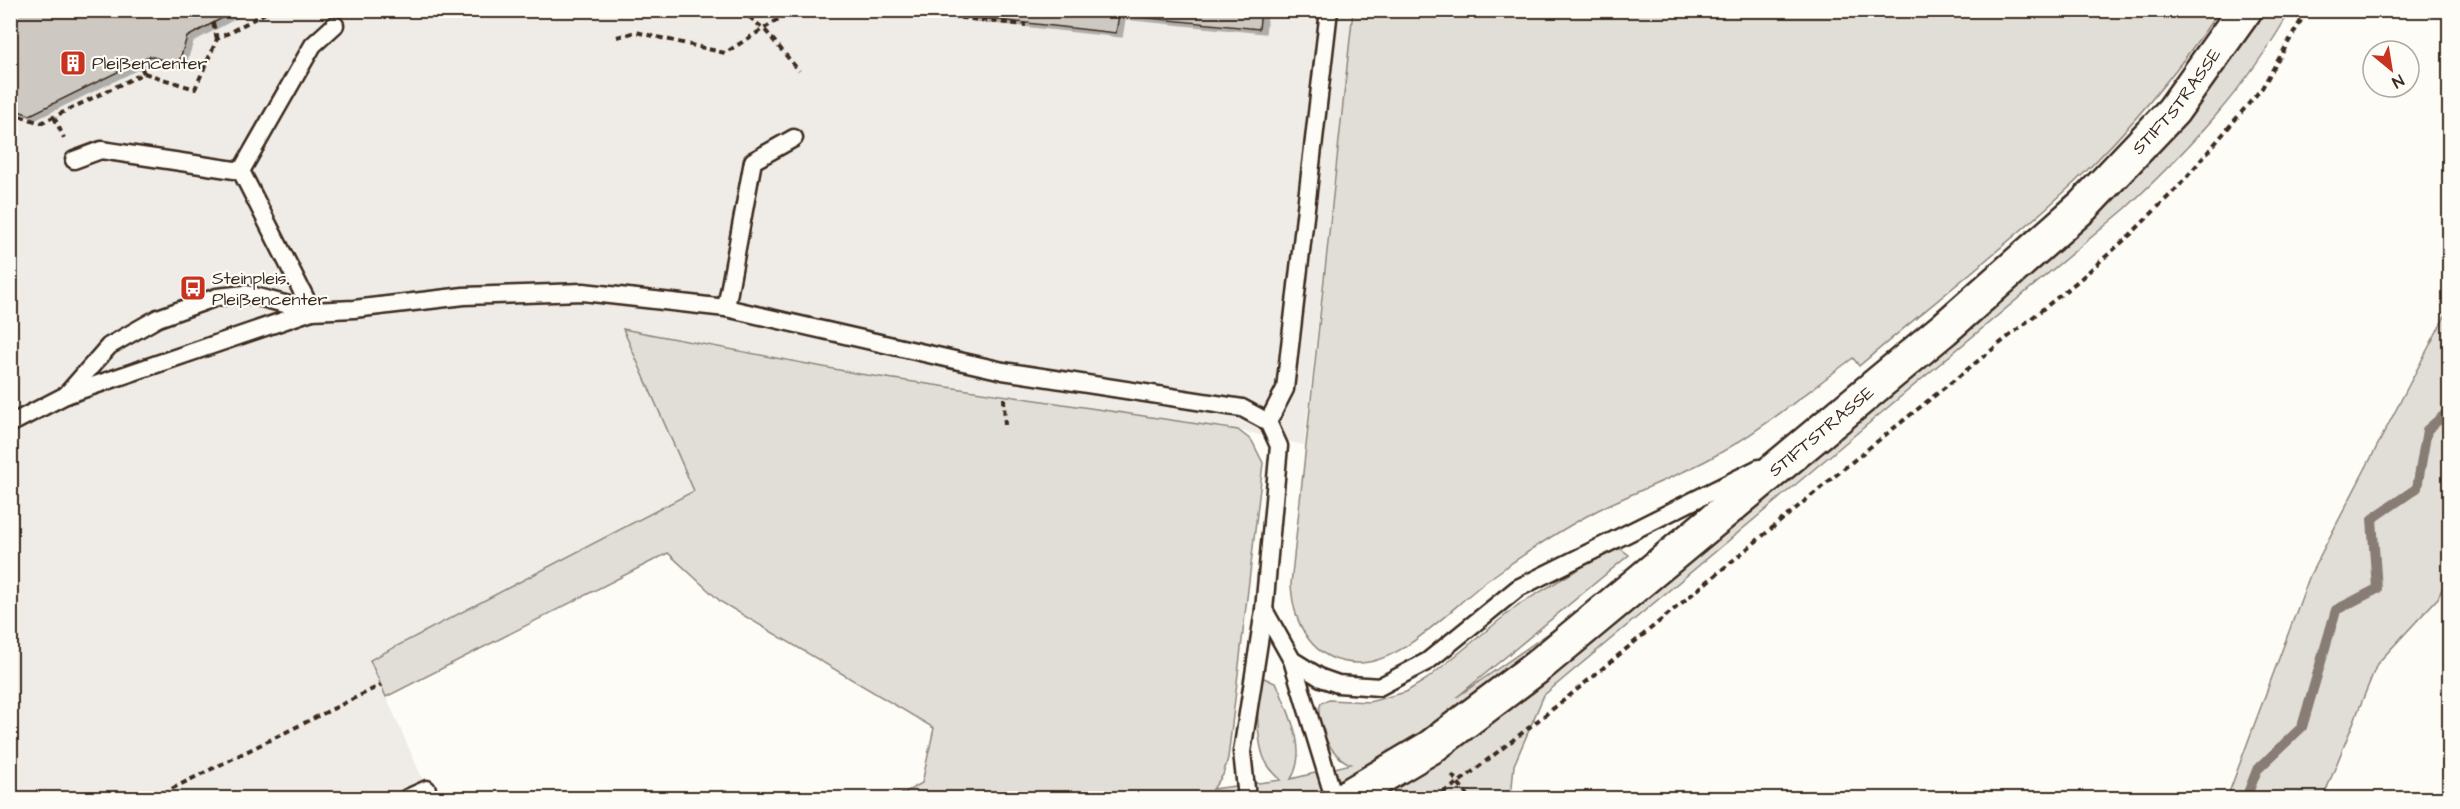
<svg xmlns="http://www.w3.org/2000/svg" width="2460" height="809" font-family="'Architects Daughter',sans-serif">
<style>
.built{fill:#efece7}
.green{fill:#e1ded7;stroke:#8e847a;stroke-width:1.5}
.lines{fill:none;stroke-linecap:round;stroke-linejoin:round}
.stream{stroke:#887d74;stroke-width:10}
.building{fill:#cdc8c2;stroke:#3b2a1e;stroke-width:1.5;filter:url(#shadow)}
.lane-casing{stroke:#3b2a1e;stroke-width:21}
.secondary-casing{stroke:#3b2a1e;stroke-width:38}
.path{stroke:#3b2a1e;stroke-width:4;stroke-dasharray:6 4.5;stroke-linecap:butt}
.lane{stroke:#fdfcf7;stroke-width:16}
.secondary{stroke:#fdfcf7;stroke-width:33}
.labels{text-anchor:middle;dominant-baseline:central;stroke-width:4.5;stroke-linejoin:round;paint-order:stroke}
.poi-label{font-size:18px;fill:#3b2a1e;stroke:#fdfcf7;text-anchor:start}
.street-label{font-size:18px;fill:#3b2a1e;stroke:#fdfcf7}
</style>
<defs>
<filter id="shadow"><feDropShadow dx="6" dy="4" stdDeviation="0" flood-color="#0004"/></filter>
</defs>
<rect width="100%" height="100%" fill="#fdfcf7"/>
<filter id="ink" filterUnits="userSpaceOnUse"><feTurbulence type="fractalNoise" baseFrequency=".0167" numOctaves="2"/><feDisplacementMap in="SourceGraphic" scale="12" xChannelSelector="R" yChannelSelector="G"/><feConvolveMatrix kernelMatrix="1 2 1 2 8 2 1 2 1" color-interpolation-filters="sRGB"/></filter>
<g filter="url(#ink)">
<polygon class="built" points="10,11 1353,11 1304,445 1238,430 860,374 624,329 694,491 370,660 431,798 11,798"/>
<g class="green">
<path d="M 1353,11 L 1353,10 L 2219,11 C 2177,72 2129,130 2075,182 C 2007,246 1930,305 1859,366 L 1853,358 C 1808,391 1760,432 1711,458 C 1676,477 1639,490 1604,507 C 1564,527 1528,551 1492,577 C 1455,603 1407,661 1360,663 C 1313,664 1293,625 1291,584 Z"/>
<path d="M 2266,11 L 2290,11 C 2248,86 2188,150 2125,209 L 1544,695 L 1514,765 L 1511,798 L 895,798 L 922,783 L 934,728 L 721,602 L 668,553 L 386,697 L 370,660 L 694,491 L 623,329 L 860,374 L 1238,430 L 1252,441 L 1263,463 L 1228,758 L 1223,775 L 1213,789 L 1281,780 C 1274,773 1268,768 1264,758 C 1258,743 1253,689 1264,678 L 1277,684 C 1288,713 1309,749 1291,779 L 1351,764 C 1332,758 1312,724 1321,703 L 1329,700 L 1369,702 L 1406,692 L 1427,679 L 1518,605 L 1612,549 L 1621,549 L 1629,555 L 1457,697 L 1797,460 L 2111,200 L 2181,126 Z"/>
<polygon points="2449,308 2450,571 2438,598 2377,664 2323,798 2227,798 2310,575"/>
</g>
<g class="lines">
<polyline class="stream" points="2246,798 2257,770 2302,727 2336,610 2377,589 2372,519 2417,488 2427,430 2450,410"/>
</g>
<g class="building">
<polygon points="10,10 237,10 187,37 178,65 150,56 30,115 10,108"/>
<polygon points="972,10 1261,10 1259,29 1119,15 1116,33 972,17"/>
</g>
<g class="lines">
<defs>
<g id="lane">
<polyline points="74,160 101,150 241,171"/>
<polyline points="726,308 753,161 794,138"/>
<polyline points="312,311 241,171 313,45 335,25"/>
<polyline points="66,395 109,346 158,318 217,297 246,294 312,311 354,309 464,296 583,292 726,308 1003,371 1242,408 1268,422 1279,446 1264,610 1242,752 1247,798"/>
<polyline points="1268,422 1285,389 1329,10"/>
<polyline points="10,424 66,395 312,311"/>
<polyline points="1264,610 1292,660 1321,678 1338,684 1379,687 1428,661 1518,588 1759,468"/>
<polyline points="1292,660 1334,798"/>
<polyline points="407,798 427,789"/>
</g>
<g id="secondary">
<path id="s1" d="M 1345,798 L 1431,747 L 1537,667 L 1944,329 L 2083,206 L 2173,111 L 2245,10"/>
</g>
</defs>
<use href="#lane" class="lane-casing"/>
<use href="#secondary" class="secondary-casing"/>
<g class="path">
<polyline points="741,10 765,30 799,71"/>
<polyline points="887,10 1026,25"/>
<polyline points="213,23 217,39"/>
<polyline points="617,37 636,32 725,53 793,10"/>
<polyline points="144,73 195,89 217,39 271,10"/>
<polyline points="10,113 41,123 144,73 138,61"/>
<polyline points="54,117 64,138"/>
<polyline points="1004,398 1005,427"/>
<polyline points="1452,775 1470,798"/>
<polyline points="153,798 381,685"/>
<polyline points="1434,798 1458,783 1568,697 1864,452 2078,281 2130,235 2179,186 2262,88 2307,10"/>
</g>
<use href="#lane" class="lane"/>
<use href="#secondary" class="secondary"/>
</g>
</g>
<defs>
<symbol id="building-square" viewBox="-11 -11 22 22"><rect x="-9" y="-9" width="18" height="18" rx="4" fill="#c8321e" stroke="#fdfcf7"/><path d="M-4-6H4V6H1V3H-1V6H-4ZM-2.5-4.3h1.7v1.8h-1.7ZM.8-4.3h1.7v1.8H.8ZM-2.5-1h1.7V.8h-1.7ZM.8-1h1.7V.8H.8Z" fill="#fff"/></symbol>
<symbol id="bus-square" viewBox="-11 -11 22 22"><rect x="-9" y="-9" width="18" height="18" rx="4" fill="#c8321e" stroke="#fdfcf7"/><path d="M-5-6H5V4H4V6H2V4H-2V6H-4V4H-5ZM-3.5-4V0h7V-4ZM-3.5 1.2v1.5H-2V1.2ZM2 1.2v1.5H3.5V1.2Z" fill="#fff"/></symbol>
</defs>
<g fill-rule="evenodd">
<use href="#building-square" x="58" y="48" width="30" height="30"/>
<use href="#bus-square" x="178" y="273" width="30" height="30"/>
</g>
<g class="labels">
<g class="poi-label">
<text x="92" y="63">Pleißencenter</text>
<text x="212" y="278">Steinpleis.<tspan x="212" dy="21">Pleißencenter</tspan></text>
</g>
<g class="street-label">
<text stroke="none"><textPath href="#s1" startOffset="1088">STIFTSTRASSE</textPath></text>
<text stroke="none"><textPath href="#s1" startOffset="602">STIFTSTRASSE</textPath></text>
</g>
</g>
<rect width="2460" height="809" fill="none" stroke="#fdfcf7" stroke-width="36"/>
<rect x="18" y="18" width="2424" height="773" fill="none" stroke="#3b2a1e" stroke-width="2" filter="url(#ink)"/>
<g transform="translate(2391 69) rotate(150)"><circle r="28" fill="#fdfcf7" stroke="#afa8a0" stroke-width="1.5"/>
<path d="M0-4.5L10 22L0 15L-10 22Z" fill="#c8321e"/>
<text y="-9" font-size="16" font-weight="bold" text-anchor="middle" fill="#3b2a1e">N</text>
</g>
</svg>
